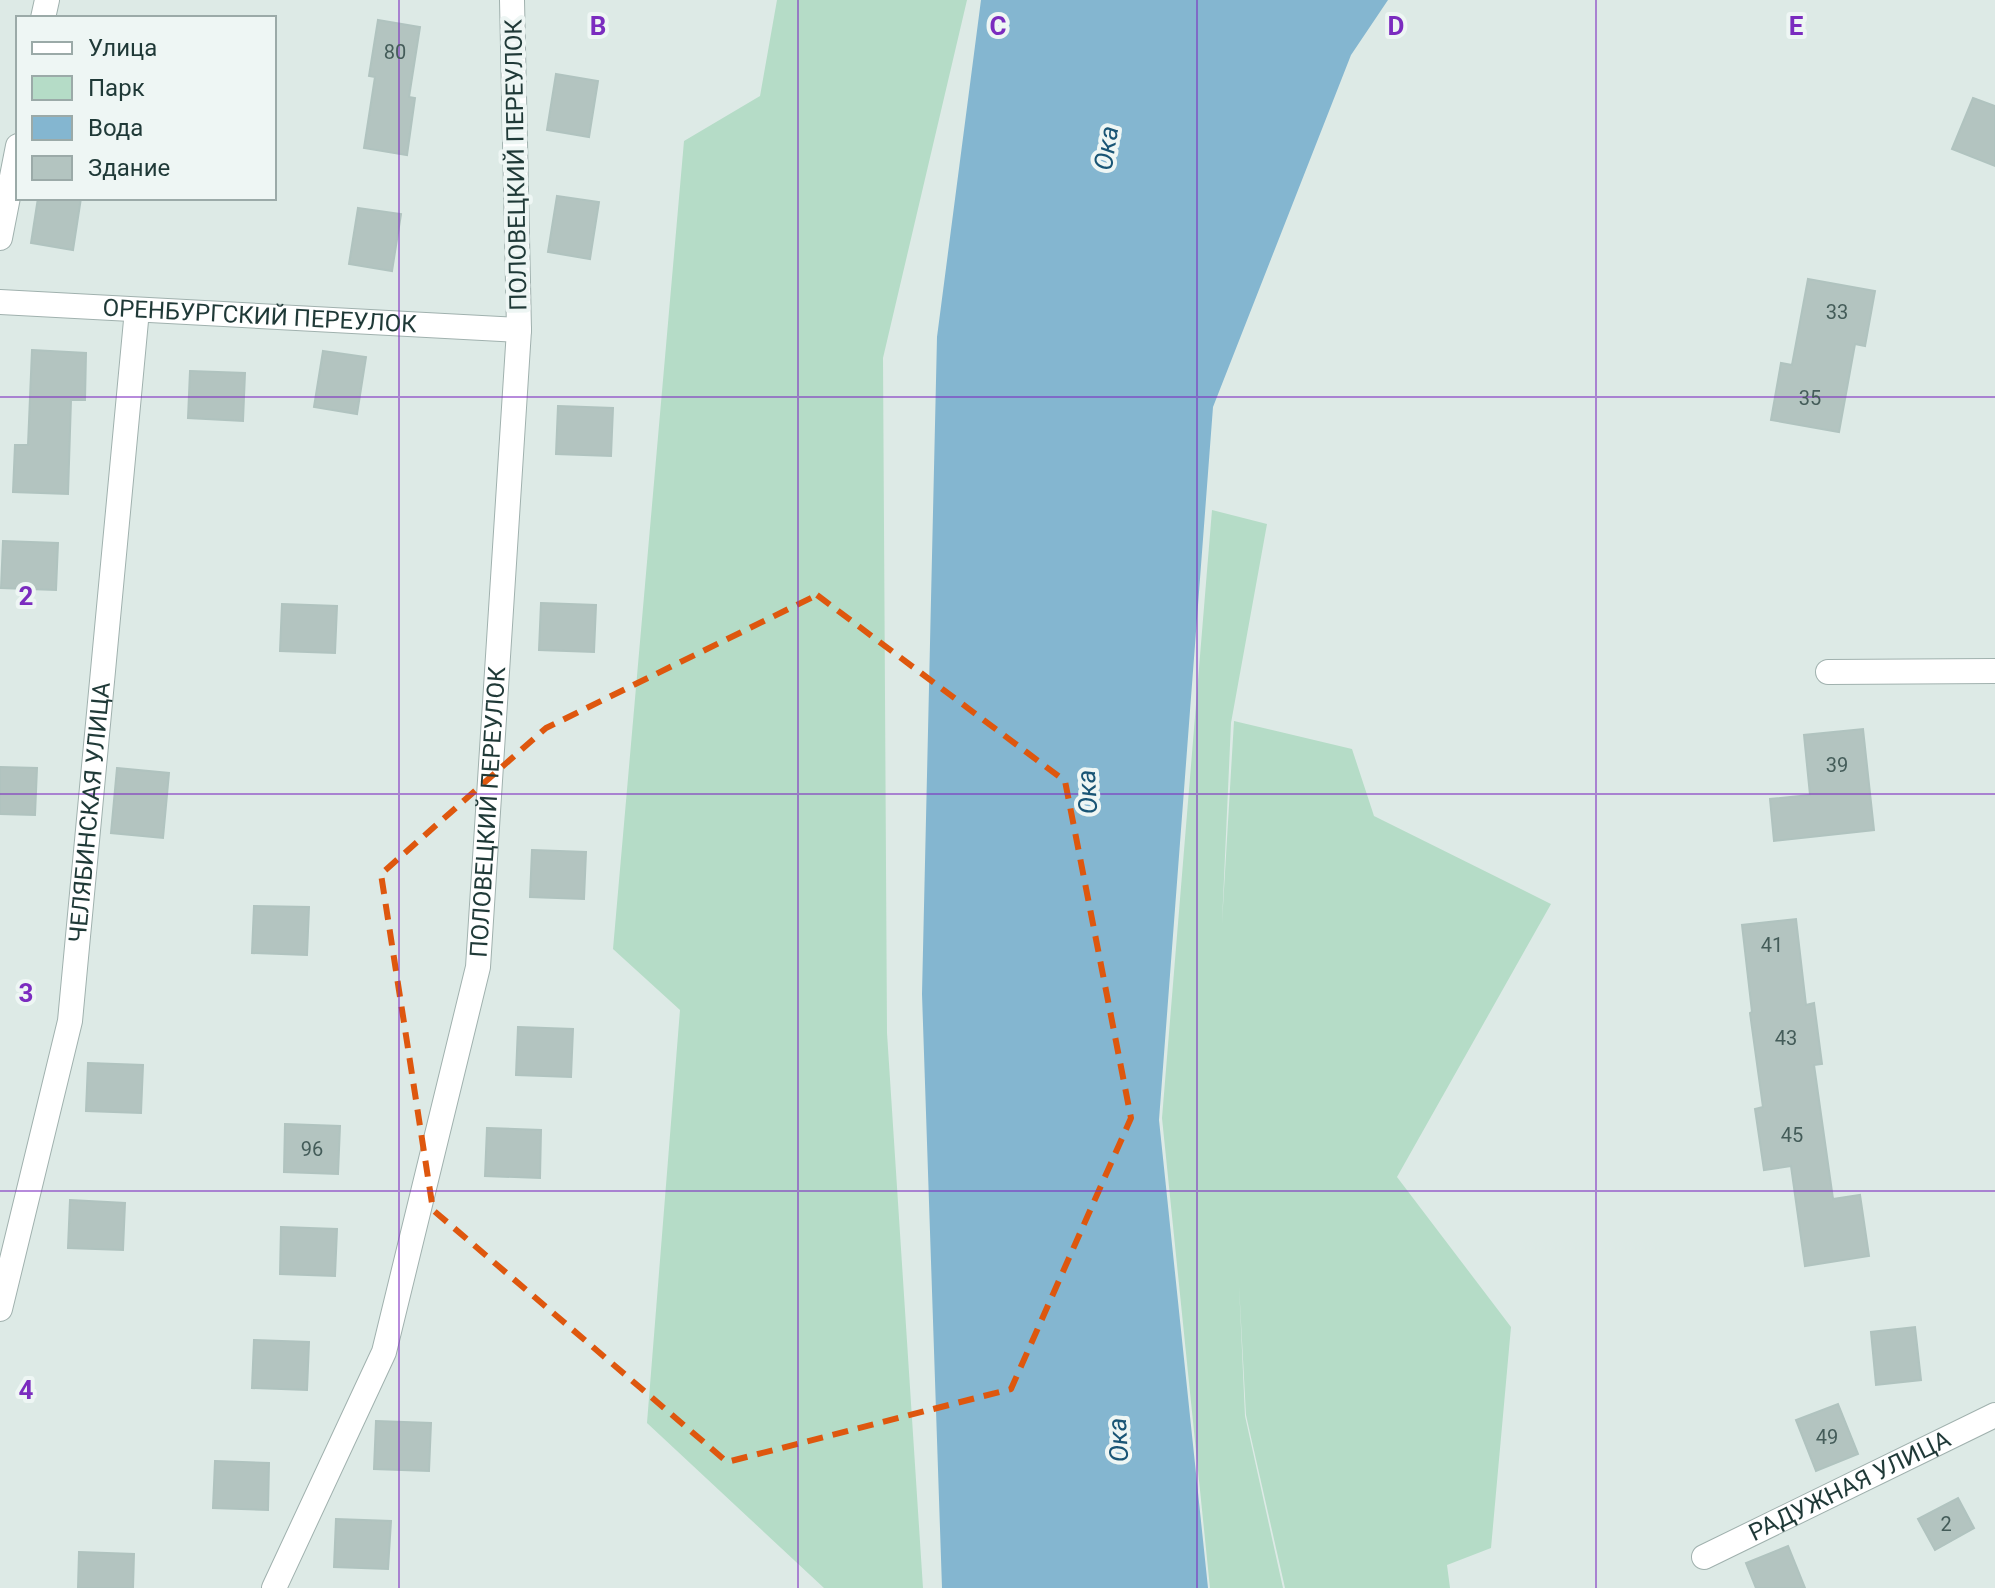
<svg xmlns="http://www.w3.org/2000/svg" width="1995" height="1588" font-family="Roboto,sans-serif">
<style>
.green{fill:#b5dcc7}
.water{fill:#84b6d0}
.building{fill:#b3c4c0;stroke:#b0c3bf;stroke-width:2}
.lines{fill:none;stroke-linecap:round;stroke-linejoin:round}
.minor-casing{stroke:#a0b1ae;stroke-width:26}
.minor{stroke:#fff;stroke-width:24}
.marked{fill:none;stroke:#de570e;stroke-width:6;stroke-dasharray:16 10;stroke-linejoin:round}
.grid{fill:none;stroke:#7b2cbf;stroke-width:2;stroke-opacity:0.55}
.labels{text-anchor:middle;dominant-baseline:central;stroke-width:8;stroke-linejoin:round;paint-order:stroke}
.number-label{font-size:20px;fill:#445c59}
.street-label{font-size:24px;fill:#1f3937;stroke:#eef6f4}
.water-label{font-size:26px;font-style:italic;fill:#195575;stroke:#eef6f4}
.grid-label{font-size:26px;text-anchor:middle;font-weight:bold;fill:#7b2cbf;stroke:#eef6f4;stroke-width:8;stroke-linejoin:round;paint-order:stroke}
</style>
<rect width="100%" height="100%" fill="#ddeae6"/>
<g class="green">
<polygon points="777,0 967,0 883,358 887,1033 923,1588 824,1588 647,1423 680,1010 613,949 684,141 760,96"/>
<polygon points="1212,510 1267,524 1231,723 1222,923 1234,721 1352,749 1374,816 1551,904 1397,1177 1511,1327 1491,1548 1447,1565 1450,1588 1285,1588 1246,1415 1239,1285 1245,1416 1283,1588 1210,1588 1162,1118"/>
</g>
<polygon class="water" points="981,0 1388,0 1351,55 1213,407 1159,1120 1208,1588 942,1588 922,994 937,337"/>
<g class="building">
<polygon points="378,20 420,27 409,97 415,98 407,155 364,148 375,77 369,76"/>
<polygon points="556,74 598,81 589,137 547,130"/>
<polygon points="1973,98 1995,106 1995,166 1952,149"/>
<polygon points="557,196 599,202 590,259 548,252"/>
<polygon points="38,198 81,198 73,250 31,243"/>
<polygon points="358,208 401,214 392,271 349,264"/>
<polygon points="1808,279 1875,291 1865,346 1855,344 1839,432 1771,420 1781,363 1792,365"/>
<polygon points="32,350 86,353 85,400 71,400 68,494 13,492 15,445 28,445"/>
<polygon points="323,351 366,357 357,414 314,407"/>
<polygon points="190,371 245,373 243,421 188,418"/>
<polygon points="558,406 613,408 611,456 556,454"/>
<polygon points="3,541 58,543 56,590 1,588"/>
<polygon points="541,603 596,605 594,652 539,650"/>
<polygon points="282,604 337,606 335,653 280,651"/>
<polygon points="1863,729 1874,830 1774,841 1770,799 1810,795 1804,735"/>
<polygon points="0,767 37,768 35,815 0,814"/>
<polygon points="117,768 169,773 163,838 111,833"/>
<polygon points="532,850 586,852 584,899 530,897"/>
<polygon points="254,906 309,907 307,955 252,953"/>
<polygon points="1796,919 1806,1005 1814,1003 1822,1064 1814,1065 1833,1199 1860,1195 1869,1256 1805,1266 1791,1166 1764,1170 1755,1109 1763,1107 1750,1013 1752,1012 1742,925"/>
<polygon points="518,1027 573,1029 571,1077 516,1075"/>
<polygon points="88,1063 143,1065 141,1113 86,1111"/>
<polygon points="285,1124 340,1126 338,1174 284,1172"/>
<polygon points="487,1128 541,1130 540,1178 485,1176"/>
<polygon points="70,1200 125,1203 123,1250 68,1248"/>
<polygon points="281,1227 337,1229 335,1276 280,1274"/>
<polygon points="1915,1327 1921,1380 1876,1385 1871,1332"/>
<polygon points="254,1340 309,1342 307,1390 252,1388"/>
<polygon points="1838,1404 1858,1454 1816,1471 1796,1420"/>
<polygon points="376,1421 431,1423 429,1471 374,1469"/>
<polygon points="215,1461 269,1463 268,1510 213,1508"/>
<polygon points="1958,1498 1974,1528 1935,1550 1918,1519"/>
<polygon points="336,1519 391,1521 388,1569 334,1567"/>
<polygon points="1788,1546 1805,1588 1756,1588 1746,1563"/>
<polygon points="79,1552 134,1554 133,1588 78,1588"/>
</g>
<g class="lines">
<defs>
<g id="minor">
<polyline points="43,18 47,0"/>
<polyline points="0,238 18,146"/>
<path id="s1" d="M 0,302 L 519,330"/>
<polyline points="1828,672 1995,671"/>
<path id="s2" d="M 0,1309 L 70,1021 L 137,310"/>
<path id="s3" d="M 1704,1557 L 1995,1415"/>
<path id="s4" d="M 274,1588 L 384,1352 L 478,967 L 519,330 L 512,0"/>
</g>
</defs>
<use href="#minor" class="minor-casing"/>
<use href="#minor" class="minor"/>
</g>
<path class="marked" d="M 817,595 L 1065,781 L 1131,1118 L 1011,1389 L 727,1462 L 433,1210 L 381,874 L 546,728 Z"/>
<path class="grid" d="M 399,0 L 399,1588M 798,0 L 798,1588M 1197,0 L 1197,1588M 1596,0 L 1596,1588M 0,397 L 1995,397M 0,794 L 1995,794M 0,1191 L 1995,1191"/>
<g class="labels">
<g class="number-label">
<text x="395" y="52">80</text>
<text x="1837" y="312">33</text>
<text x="1810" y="398">35</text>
<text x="1837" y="765">39</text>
<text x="1772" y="945">41</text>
<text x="1786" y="1038">43</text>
<text x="1792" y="1135">45</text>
<text x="312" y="1149">96</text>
<text x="1827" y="1437">49</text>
<text x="1946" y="1524">2</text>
</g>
<g class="street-label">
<text transform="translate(516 165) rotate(-91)">ПОЛОВЕЦКИЙ ПЕРЕУЛОК</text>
<text stroke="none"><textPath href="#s1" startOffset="260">ОРЕНБУРГСКИЙ ПЕРЕУЛОК</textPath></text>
<text stroke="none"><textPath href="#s4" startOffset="812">ПОЛОВЕЦКИЙ ПЕРЕУЛОК</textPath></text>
<text stroke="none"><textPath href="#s2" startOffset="506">ЧЕЛЯБИНСКАЯ УЛИЦА</textPath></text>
<text stroke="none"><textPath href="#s3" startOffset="162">РАДУЖНАЯ УЛИЦА</textPath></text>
</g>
<g class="water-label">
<text transform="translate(1106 148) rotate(-81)">Ока</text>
<text transform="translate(1087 792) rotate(-93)">Ока</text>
<text transform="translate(1118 1440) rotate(-93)">Ока</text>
</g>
</g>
<g class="grid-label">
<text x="598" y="35">B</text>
<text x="998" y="35">C</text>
<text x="1396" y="35">D</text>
<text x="1796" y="35">E</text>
<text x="26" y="605">2</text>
<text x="26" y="1002">3</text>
<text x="26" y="1399">4</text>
</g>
<rect x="16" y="16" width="260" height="184" fill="#eef6f4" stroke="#9baaa8" stroke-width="2"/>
<rect x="32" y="42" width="40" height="12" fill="#ffffff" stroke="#9baaa8" stroke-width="2"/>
<text x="88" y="56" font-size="24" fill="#1f3937">Улица</text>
<rect x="32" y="76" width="40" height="24" fill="#b5dcc7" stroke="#9baaa8" stroke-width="2"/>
<text x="88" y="96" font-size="24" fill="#1f3937">Парк</text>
<rect x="32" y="116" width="40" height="24" fill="#84b6d0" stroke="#9baaa8" stroke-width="2"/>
<text x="88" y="136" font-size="24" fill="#1f3937">Вода</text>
<rect x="32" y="156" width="40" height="24" fill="#b3c4c0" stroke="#9baaa8" stroke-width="2"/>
<text x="88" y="176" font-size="24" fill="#1f3937">Здание</text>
</svg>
